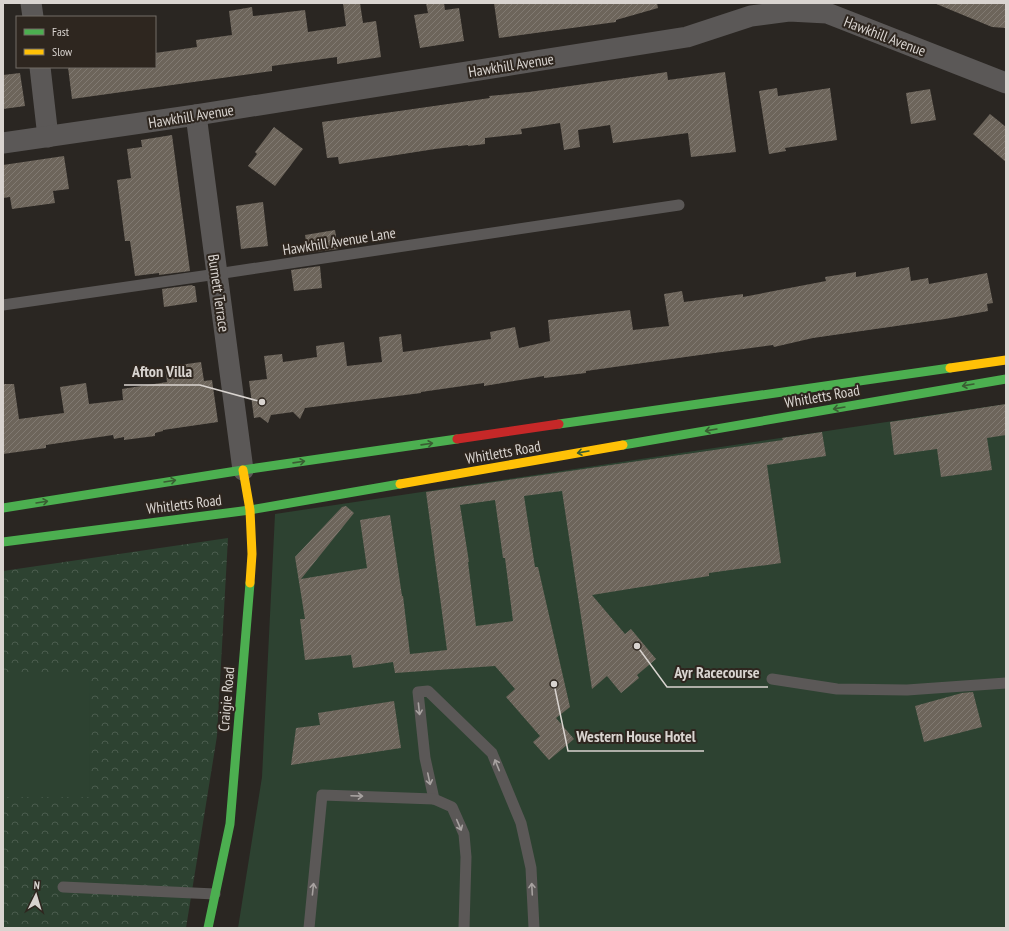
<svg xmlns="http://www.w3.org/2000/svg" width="1009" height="931" font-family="'PT Sans Narrow',sans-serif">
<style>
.forest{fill:url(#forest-crowns)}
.garden{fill:#2d4231}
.building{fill:url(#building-hatch);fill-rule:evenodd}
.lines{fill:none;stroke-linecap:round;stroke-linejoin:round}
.lane{stroke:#5b5857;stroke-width:11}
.street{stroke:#5b5857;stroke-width:21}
.fast{stroke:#4caf50;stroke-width:9}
.slow{stroke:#ffc107;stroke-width:9}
.jam{stroke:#c62828;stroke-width:9}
.oneway{stroke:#3a5d33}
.oneway2{stroke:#a7a2a0}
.labels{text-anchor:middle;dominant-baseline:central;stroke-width:4;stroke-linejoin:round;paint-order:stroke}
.street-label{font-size:15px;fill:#d9d4d0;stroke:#2e261f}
.leader{fill:none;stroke:#d9d4d0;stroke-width:1.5}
.callout-dot{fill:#d9d4d0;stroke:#2e261f;stroke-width:1.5}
.callout-label{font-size:16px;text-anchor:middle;font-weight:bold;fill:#d9d4d0;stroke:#2e261f;stroke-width:4;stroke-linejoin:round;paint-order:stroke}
</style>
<defs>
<pattern id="forest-crowns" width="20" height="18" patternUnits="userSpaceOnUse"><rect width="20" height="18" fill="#2d4231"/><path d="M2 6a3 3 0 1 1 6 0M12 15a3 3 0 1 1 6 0" fill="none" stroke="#4b5c4e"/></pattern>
<pattern id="building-hatch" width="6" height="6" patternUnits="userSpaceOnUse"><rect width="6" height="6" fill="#6d655b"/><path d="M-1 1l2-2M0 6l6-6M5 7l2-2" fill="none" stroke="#817a72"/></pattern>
</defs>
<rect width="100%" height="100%" fill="#2a2622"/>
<polygon class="forest" points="228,538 217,736 186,928 3,928 3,571"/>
<g class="garden">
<polygon points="1006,404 1006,928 238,928 262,777 275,514"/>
<polygon points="3,675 90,675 89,797 3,797"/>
</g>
<g class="building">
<polygon points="343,3 360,3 363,23 376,21 381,57 337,64 337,57 272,66 272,71 72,99 68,67 155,67 155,53 197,47 196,40 232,35 229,11 252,7 253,16 305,10 308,32 346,26"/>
<polygon points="426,3 444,3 445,10 459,8 464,41 420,48 414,15 428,13"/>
<polygon points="494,3 657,3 658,8 616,20 616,22 499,38"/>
<polygon points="934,3 1006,4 1006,28 992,27"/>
<polygon points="667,72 668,80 725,72 736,152 691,157 688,133 613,143 610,125 578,130 580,147 564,150 560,123 521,129 522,134 485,138 485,144 468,146 468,145 435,149 339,164 338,157 327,158 322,122 490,98 489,96 529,92"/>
<polygon points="20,73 25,106 3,109 3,75"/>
<polygon points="777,88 778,96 830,88 837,140 785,148 786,151 769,154 759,91"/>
<polygon points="930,89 936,120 911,124 906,93"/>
<polygon points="990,114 1006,127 1006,162 973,134"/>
<polygon points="274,127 303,149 275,186 248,166 257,154 255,152"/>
<polygon points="172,135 190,271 159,275 159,273 135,276 130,241 125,241 117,180 131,178 127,149 142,147 141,140"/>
<polygon points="64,156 69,189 53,191 55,203 12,209 10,197 3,198 3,165"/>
<polygon points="263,202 268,246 241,249 236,206"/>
<polygon points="335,230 338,249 308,253 305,235"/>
<polygon points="320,266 322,288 294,291 291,270"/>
<polygon points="909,267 911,281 928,278 929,284 987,273 993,303 987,304 988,311 945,319 813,338 774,347 773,345 714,353 586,371 586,373 544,378 544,376 484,386 484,383 421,392 421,393 305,408 300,419 293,412 271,415 268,423 260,417 254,418 249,381 267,379 264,356 282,354 283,362 317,357 316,346 344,342 347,366 382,362 379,337 401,334 403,352 491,339 490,332 515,327 519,348 550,341 548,320 630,310 633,330 669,326 664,294 682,291 684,302 743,294 743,297 826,281 825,277 856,272 856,277"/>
<polygon points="192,285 193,286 195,286 197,302 164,307 162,289"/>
<polygon points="201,362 204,381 212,380 218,422 163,430 163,431 155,433 155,436 124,440 124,437 114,439 113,435 46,445 46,448 3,454 3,384 14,384 19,419 64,413 60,387 86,383 89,404 123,400 122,389 167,382 165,367"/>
<polygon points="1006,404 1006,435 987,438 992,470 941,477 937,449 894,455 890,422"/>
<path d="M 822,432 L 826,456 L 767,465 L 781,563 L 709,573 L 709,576 L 592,595 L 625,634 L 631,629 L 656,659 L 637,675 L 639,678 L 621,693 L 607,676 L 592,689 L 562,491 L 524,496 L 535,567 L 538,567 L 570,707 L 556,718 L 574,739 L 549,760 L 533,742 L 540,736 L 506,697 L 515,689 L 495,666 L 395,673 L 393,662 L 353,668 L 351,655 L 305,660 L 300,619 L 305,619 L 295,557 L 342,507 L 346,506 L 354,513 L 301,579 L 367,568 L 360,520 L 390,515 L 402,596 L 403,596 L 410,654 L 447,650 L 426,492 L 783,440 L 782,438 ZM 495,500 L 503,558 L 505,558 L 513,621 L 476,626 L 468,562 L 469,562 L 460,505 Z"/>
<polygon points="973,692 982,727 924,742 915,706 962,693"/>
<polygon points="394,701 401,748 291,765 296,728 320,725 318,713"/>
</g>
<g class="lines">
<g class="lane">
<polyline points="3,305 217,274 679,205"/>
<polyline points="772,679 837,689 907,690 1006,683"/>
<polyline points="434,799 425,758 418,692 428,691 492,753 521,823 531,868 534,928"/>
<polyline points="63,887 215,894"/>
<polyline points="309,928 322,795 434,799 452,807 464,834 466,857 464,928"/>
</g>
<g class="street">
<polyline points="31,3 33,17"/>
<polyline points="40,67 48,137"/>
<polyline points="196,115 243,470"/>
<polyline points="3,143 196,115 687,37 751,16 789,11 827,13 1006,83"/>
</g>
<g class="fast">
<polyline points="559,424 950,368"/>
<polyline points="623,445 1006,379"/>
<polyline points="3,508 243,470 457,439"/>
<polyline points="3,542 250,510 400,484"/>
<polyline points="208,928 230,824 250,583"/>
</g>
<g class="slow">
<polyline points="950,368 1006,360"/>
<polyline points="243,470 250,510 252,554 250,583"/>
<polyline points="400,484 623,445"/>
</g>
<polyline class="jam" points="457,439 559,424"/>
</g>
<defs><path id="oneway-shaft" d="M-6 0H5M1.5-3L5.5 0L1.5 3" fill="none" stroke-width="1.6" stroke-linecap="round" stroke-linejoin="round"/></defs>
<g class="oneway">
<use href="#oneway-shaft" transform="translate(968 385) rotate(170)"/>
<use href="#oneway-shaft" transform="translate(839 408) rotate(170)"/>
<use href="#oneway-shaft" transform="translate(711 430) rotate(170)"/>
<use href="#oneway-shaft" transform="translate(427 444) rotate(-8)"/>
<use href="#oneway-shaft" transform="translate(583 452) rotate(170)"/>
<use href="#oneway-shaft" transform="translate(299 462) rotate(-8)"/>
<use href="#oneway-shaft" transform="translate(170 481) rotate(-9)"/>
<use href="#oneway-shaft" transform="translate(42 502) rotate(-9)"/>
</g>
<g class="oneway2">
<use href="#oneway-shaft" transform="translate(419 709) rotate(84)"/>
<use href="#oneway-shaft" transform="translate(497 765) rotate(-112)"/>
<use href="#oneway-shaft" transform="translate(429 779) rotate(78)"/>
<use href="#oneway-shaft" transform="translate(357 796) rotate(2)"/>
<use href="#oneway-shaft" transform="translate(459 825) rotate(67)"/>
<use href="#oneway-shaft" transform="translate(313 889) rotate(-84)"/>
<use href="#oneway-shaft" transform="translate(532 889) rotate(-93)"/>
</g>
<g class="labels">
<g class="street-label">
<text transform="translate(885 36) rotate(21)">Hawkhill Avenue</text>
<text transform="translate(511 65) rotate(-9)">Hawkhill Avenue</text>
<text transform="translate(191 116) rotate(-9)">Hawkhill Avenue</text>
<text transform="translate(339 241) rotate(-9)">Hawkhill Avenue Lane</text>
<text transform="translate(219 293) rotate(82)">Burnett Terrace</text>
<text transform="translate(822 396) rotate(-10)">Whitletts Road</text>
<text transform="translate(503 452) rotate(-10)">Whitletts Road</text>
<text transform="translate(184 504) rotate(-7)">Whitletts Road</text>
<text transform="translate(226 699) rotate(-85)">Craigie Road</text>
</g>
</g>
<path class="leader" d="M262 402L200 385H124M637 646L667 687H768M554 684L568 751H704"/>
<g class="callout-dot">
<circle cx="262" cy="402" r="4"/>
<circle cx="637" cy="646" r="4"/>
<circle cx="554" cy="684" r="4"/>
</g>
<g class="callout-label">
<text x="162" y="377">Afton Villa</text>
<text x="717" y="678">Ayr Racecourse</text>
<text x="636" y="742">Western House Hotel</text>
</g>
<rect width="1009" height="931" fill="none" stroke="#d9d4d0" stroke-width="8"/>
<rect x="16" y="16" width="140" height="52" fill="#2e261f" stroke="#726c66"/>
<rect x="24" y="29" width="20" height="6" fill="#4caf50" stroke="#726c66"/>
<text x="52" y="36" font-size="12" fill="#d9d4d0">Fast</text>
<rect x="24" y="49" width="20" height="6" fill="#ffc107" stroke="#726c66"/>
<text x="52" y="56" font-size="12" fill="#d9d4d0">Slow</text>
<g transform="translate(36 895) rotate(5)" stroke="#2e261f" stroke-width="3" paint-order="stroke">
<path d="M0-3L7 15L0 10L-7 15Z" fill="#d9d4d0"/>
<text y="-6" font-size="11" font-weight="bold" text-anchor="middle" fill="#d9d4d0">N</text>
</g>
</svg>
